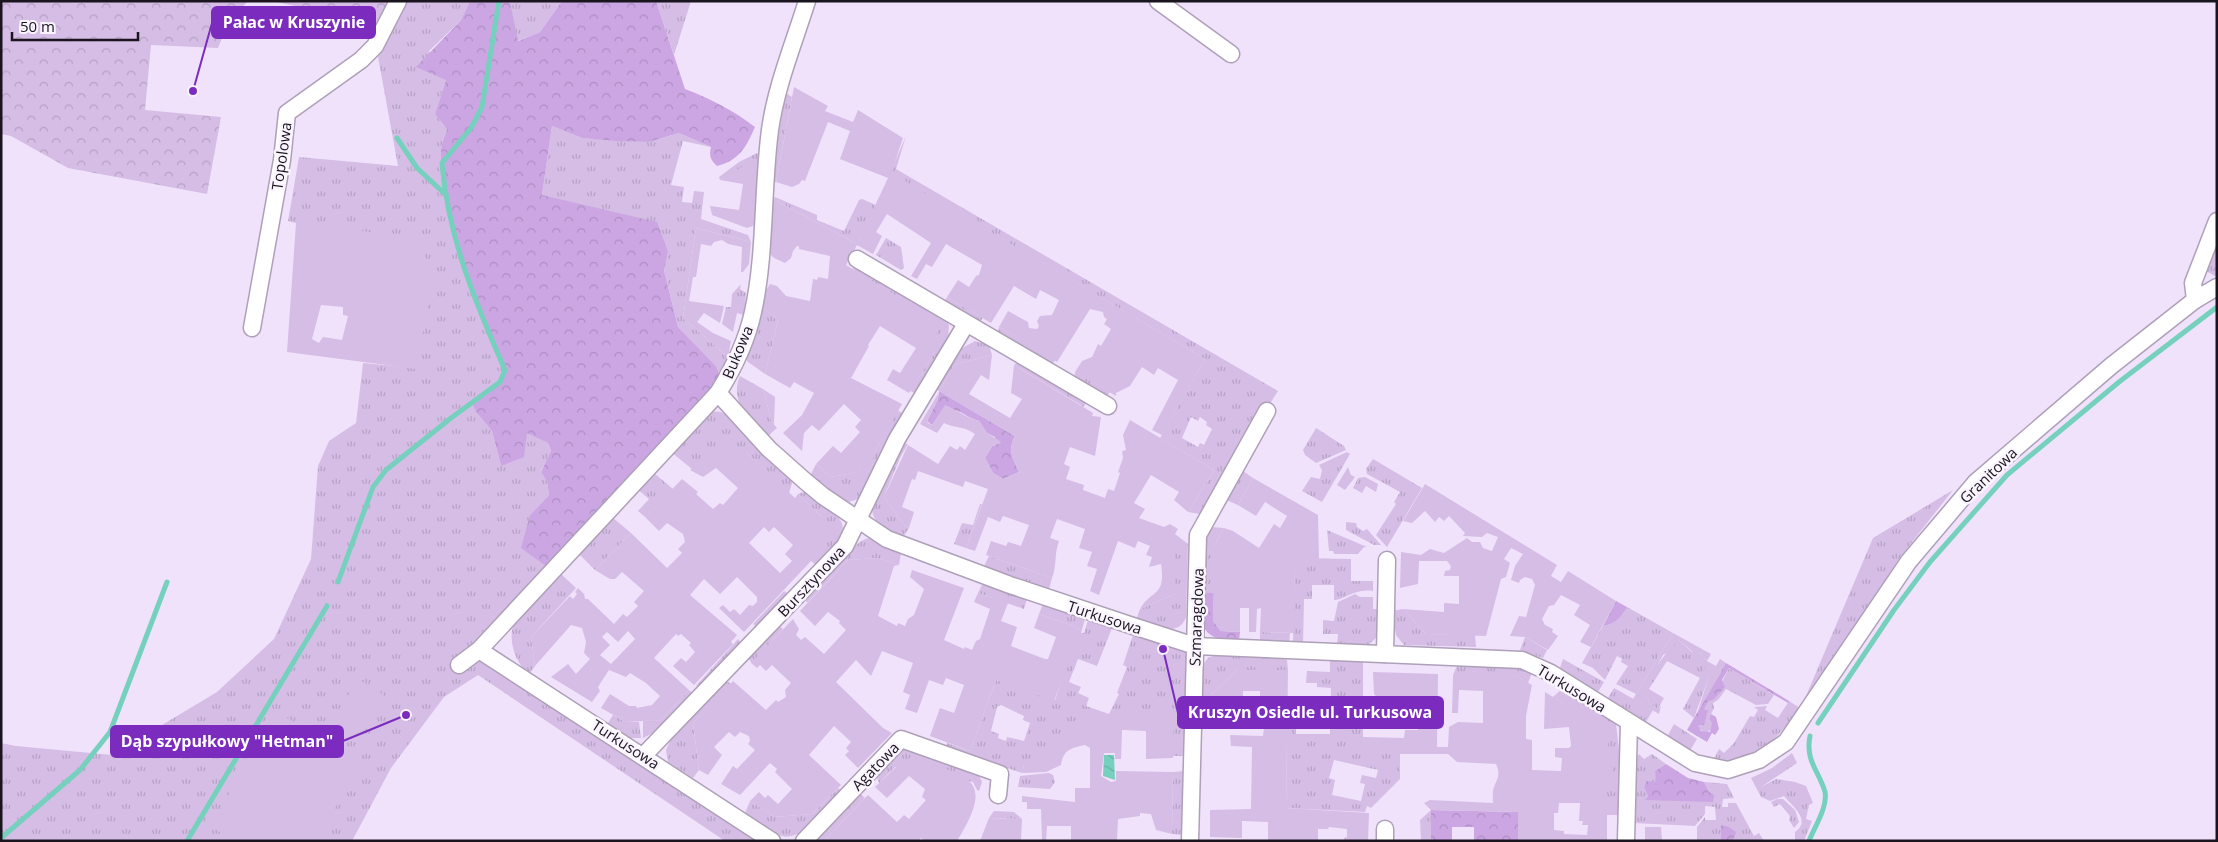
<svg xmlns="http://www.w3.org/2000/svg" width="2218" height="842" font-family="'Open Sans',sans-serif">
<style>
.grass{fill:url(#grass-tufts);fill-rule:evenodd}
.forest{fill:url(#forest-crowns)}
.park{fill:url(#park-crowns)}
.garden{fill:#d5bde5;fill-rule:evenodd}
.water{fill:url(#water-waves)}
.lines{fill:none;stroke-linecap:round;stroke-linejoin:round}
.stream{stroke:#75d1bd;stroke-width:5}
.street-casing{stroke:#aea0b8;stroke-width:19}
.street{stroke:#fff;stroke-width:16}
.labels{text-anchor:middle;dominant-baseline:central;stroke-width:5;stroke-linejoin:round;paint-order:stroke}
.street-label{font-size:15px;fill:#19141d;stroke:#faf4fe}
.leader{fill:none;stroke:#7b2cbf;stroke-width:2}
.callout-dot{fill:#7b2cbf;stroke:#faf4fe;stroke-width:2}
.callout{fill:#7b2cbf;stroke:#7b2cbf;stroke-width:2}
.callout-label{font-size:16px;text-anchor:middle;font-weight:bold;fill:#fff}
</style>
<defs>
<pattern id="grass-tufts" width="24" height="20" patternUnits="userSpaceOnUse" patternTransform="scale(1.25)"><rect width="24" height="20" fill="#d5bde5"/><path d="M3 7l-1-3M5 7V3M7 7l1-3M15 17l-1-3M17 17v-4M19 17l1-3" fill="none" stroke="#b6a2c4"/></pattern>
<pattern id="forest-crowns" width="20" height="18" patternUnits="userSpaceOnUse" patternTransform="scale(1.25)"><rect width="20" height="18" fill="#cba6e3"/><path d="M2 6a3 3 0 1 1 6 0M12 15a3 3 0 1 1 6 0" fill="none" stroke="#ae8ec2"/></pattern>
<pattern id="park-crowns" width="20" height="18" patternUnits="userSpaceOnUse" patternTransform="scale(1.25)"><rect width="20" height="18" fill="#d5bde5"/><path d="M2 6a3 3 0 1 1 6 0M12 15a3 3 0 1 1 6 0" fill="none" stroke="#b6a2c4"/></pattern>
<pattern id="water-waves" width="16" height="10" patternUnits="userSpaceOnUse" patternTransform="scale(1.25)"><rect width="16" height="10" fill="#75d1bd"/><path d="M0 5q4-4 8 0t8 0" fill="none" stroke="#65b3a2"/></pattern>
</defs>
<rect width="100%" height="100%" fill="#f1e2fc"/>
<g class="grass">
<path d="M 405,1 L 470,1 L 461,20 L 429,51 L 446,80 L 435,114 L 447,129 C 445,136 441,144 441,151 C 439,227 475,302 505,370 L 500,382 L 476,412 L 492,431 L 501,466 L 527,432 L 548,443 L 551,452 L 541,471 L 547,481 L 549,495 L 530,515 L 546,566 L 465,651 L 495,668 L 758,841 L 725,841 L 478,675 L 444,697 L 391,768 L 352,841 L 1,841 L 1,743 L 16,746 L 112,755 L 217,692 L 274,639 L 311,559 L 318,466 L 329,441 L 356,423 L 363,363 L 417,368 L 296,223 L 288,221 L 299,157 L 398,166 L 378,57 Z"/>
<polygon points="510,1 562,1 540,32 517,41"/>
<polygon points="656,1 691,1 674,55"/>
<polygon points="786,93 792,97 776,182 774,183 778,137"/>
<polygon points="552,126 582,138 649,142 679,133 711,147 683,141 671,185 684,187 682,202 692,203 694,191 704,192 701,219 748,235 751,242 696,228 683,318 728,357 721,378 716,366 678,327 664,269 668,252 542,195"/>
<path d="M 906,136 L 896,169 L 1278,391 L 1200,514 L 1188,512 L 1214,470 L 1160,438 L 1205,359 L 890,173 ZM 1191,417 L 1198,421 L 1200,417 L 1207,422 L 1206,425 L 1212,429 L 1204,445 L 1200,443 L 1198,447 L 1182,438 Z"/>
<polygon points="757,153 760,156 760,163 733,173 720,180 719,177 739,162"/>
<polygon points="775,197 817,215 817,220 844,231 859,200 862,199 876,205 857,244 773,199"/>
<polygon points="2217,231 2217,275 2215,276 2204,270"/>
<polygon points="886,238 901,247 904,268 901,270 876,255"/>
<polygon points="856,265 942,316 949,325 948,339 915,393 910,391 935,352 853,269"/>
<polygon points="741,284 740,289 746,293 744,315 737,313 733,332 722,324 726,307 731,307 732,294"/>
<polygon points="763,290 766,291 762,306 778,321 765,374 748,362 745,357"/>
<polygon points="947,297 983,318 979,323 944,303"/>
<polygon points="999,327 1055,360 1052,365 997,334"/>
<polygon points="975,341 989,345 992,355 954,365 939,391 933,388 957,351"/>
<polygon points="1019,360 1086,401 1084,407 1014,365"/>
<polygon points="1075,372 1110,392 1106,398 1074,378"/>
<path d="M 740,376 L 763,389 L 772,422 L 777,428 L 768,436 C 749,418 729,402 740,376 Z"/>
<polygon points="898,410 903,414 862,498 845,503 810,476 816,464 831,477 869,470 876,449"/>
<polygon points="710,411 721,412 728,416 760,452 793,480 789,493 746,452 699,464 692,469 671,452"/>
<polygon points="1316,428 1344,446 1346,450 1316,463 1305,455 1303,450"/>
<path d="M 902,443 L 908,444 L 900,458 L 884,497 L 905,526 L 909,528 L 903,537 C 890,531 874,526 872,510 Z"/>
<polygon points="1347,452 1350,454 1322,502 1302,491 1311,477 1320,479 1322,470 1319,465"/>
<polygon points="1373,459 1422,488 1387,547 1376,535 1396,504 1394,502 1400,492 1367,474 1366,469"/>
<polygon points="1348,467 1351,475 1355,477 1345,490 1337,485"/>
<polygon points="1243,471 1253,478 1238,505 1226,500"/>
<polygon points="654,473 673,489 645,517 638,511 649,499 636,488"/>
<polygon points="1365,477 1378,484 1376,492 1366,486 1362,493 1353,488 1358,478"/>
<polygon points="1953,490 1901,556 1803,703 1873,538"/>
<path d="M 806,491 C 849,526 856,521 818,566 L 821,516 L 798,494 Z"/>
<polygon points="980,504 982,504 966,548 954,544 962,523 973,525"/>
<polygon points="612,517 631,533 595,570 577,552"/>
<polygon points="1346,522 1356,523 1357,527 1363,531 1367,529 1381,545 1374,545 1346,530"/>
<polygon points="1211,527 1224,528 1214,546 1214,593 1202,592 1205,540"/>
<polygon points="1327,530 1367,547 1364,547 1358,554 1334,554 1333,551 1329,551"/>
<path d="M 1175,534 L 1188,544 L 1186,617 C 1179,639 1151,625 1136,620 L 1140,609 L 1175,594 Z"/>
<path d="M 870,538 L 901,553 L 899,565 L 877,558 L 848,560 L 807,603 L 805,599 C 818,585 851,540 870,538 Z"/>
<polygon points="989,556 1052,578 1049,589 984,566"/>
<path d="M 1295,558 L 1351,559 L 1351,581 L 1373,581 L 1373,591 C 1354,588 1343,601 1334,600 L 1334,585 L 1312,585 L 1312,599 L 1304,599 L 1303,645 L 1293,645 Z"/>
<path d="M 560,573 L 576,588 L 531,637 L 535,666 L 529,674 C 514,662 506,636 516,618 C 523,606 549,584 560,573 Z"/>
<polygon points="983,583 1027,599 1024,609 978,593"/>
<polygon points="784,591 790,595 757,627 753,624"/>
<polygon points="1355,594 1360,597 1373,597 1373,609 1379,609 1377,637 1367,646 1337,645 1338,634 1323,634 1323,620 1334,621 1338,602"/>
<path d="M 1043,604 L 1085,619 L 1081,633 L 1084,633 L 1088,620 L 1112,628 L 1097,666 L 1078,659 L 1069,682 L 1081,687 L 1078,693 L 1089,698 L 1086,706 L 1109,714 L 1119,694 L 1117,693 L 1127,667 L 1123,665 L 1133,635 L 1182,649 L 1187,654 L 1184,756 L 1173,756 L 1173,715 L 1137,716 L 1024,765 L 1022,773 L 946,747 L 947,743 L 970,751 L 996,680 L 1055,700 L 1079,628 L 1039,614 ZM 1001,705 L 1024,716 L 1023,720 L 1030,723 L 1024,741 L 1007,737 L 1006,741 L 998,738 L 999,734 L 991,731 L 997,707 Z"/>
<path d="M 1627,607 L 1673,633 L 1636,694 L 1616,684 L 1628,666 L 1621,662 L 1622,659 L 1617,656 L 1605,680 L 1593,668 L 1582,663 L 1603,626 C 1614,625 1622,617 1627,607 Z"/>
<polygon points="1403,609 1426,634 1475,635 1476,647 1404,645 1396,635 1392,611"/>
<polygon points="777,624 783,629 752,663 748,658"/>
<polygon points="1260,632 1290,633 1289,644 1260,643"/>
<polygon points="1525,637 1547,650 1543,658 1520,650"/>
<polygon points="738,639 742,644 699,687 696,686"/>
<path d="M 1678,639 L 1692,652 L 1699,652 L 1707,661 L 1716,666 L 1720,659 L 1726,663 L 1722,671 L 1705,673 L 1708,679 L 1694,718 L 1683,709 L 1700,678 L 1667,661 L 1649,689 L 1664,698 L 1658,709 L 1649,704 C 1648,699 1647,693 1646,689 C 1645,677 1671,648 1678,639 Z"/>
<polygon points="1216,655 1285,659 1287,660 1288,670 1237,670 1211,695 1211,705 1201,705 1204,663 1208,658"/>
<polygon points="1563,659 1604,682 1598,692 1560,668"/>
<path d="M 1330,660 L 1363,662 L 1363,746 L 1400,747 L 1400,779 L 1371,808 L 1367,806 L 1365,812 L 1286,808 L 1287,729 L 1296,729 L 1296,734 L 1330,734 L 1331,688 L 1317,687 L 1317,683 L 1306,683 L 1307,671 L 1330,672 ZM 1334,760 L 1378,770 L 1376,778 L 1362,775 L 1360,783 L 1365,784 L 1361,801 L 1332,795 L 1335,780 L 1329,778 Z"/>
<polygon points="1459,661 1509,663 1533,670 1528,683 1515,675 1453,675"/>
<polygon points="1729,668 1774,695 1768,704 1756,705 1726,689 1718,700 1713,703 1714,708 1709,718 1713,723 1712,729 1706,733 1698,728 1698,725 1701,724 1707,714 1707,709 1703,709 1708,700 1713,700"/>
<polygon points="725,679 731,684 693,723 699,770 693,778 668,762 666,750 671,739"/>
<polygon points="1563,688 1616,724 1620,757 1620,815 1607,815 1607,785 1563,703 1553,697"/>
<polygon points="1614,688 1653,710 1646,722 1608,698"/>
<polygon points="689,690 694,694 665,727 643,738 643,721 661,720"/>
<path d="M 1789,701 L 1800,708 C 1783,732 1749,772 1714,759 L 1719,749 L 1724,753 L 1734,743 L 1750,716 L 1754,717 L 1758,710 L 1754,707 L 1767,706 L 1765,710 L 1778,718 Z"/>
<polygon points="613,715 626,722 639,722 641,738 629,738 608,723"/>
<polygon points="1674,724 1697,739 1689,752 1667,737"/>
<polygon points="905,748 978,773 982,782 979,791 977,790 973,782 895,767 879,783 876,776"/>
<path d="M 1792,753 L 1797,763 L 1761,787 L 1776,779 L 1795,782 L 1806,786 L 1813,803 L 1809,805 L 1806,819 L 1812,821 L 1804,841 L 1795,841 L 1795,832 C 1812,820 1792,806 1784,796 L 1770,801 L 1761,797 L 1751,778 L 1772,768 Z"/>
<polygon points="1639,754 1644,759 1652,754 1666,764 1655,771 1657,780 1656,783 1646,781 1644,787 1648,796 1645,800 1709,792 1704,782 1727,784 1734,798 1723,799 1722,807 1728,807 1728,803 1736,803 1754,836 1759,833 1764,841 1733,841 1734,837 1721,826 1721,841 1697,841 1697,827 1705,817 1705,820 1716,820 1715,807 1705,806 1705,814 1695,826 1634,823 1634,761"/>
<polygon points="1184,771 1182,835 1172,834 1173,772"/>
<polygon points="1049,773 1053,775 1055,782 1050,789 1018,787 1020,776"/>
<path d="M 838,788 L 844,792 C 831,805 802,842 782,836 C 769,831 757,820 745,813 L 750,801 L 775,817 L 812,814 Z"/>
<polygon points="859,793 865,798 824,841 810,841"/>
<polygon points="1777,799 1783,799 1795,810 1799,822 1794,828 1789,820 1790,816 1780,804 1774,807 1771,802"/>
<polygon points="1431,810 1431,841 1421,841 1420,820"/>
<polygon points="994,811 1014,812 1022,819 989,818"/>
</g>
<g class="forest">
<path d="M 470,1 L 510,1 L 518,41 L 540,32 L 562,1 L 656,1 L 685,89 C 711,99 733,110 755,127 C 746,147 740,160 717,166 C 710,160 709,155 711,147 L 679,133 L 649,142 L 617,141 L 582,138 L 552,126 L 542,195 L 657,222 L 668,252 L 664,270 L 678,327 L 716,366 L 721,378 L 546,566 L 521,548 L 530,515 L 549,495 L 547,481 L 541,472 L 551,451 L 548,443 L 527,433 L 524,457 L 501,466 L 492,431 L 476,412 L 472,403 L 500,382 L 504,370 C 475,301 439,227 441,151 C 441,144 445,136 447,129 L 435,114 L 446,80 L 416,67 L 461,20 Z"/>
<path d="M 939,391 L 1015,436 C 1007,451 1013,458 1019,472 L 1003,479 L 993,473 L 985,458 L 992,446 L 996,445 L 995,437 L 987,433 L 979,421 C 961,416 964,408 942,411 L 932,425 L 927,421 L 938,399 Z"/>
<path d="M 1202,592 L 1214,593 L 1213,621 L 1221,631 L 1240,632 L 1239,641 C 1198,639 1202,627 1202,592 Z"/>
<path d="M 1616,601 L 1627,607 C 1622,617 1614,625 1603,626 Z"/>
<polygon points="1726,663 1789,701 1788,703 1729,668 1722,680 1725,687 1713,700 1708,701 1704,709 1708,710 1704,725 1698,725 1701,731 1710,732 1712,723 1709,718 1711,714 1716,717 1719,729 1715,735 1712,733 1707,742 1687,730"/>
<polygon points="1666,764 1688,778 1704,782 1709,792 1714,795 1713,802 1645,800 1648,796 1644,787 1646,781 1656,782 1655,771"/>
<polygon points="1431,810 1519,812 1518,841 1474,841 1474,827 1452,827 1452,841 1431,841"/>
<polygon points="1721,825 1729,827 1736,832 1733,841 1721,841"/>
</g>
<g class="park">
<polygon points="1,1 248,1 228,23 218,48 151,45 145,110 221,117 207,194 68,168 11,136 1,134"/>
<polygon points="272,1 388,1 378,24"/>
</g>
<g class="garden">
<polygon points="794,87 828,106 825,111 853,122 858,110 903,138 891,173 1205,359 1162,435 1152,430 1178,380 1158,368 1154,375 1142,367 1130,386 1116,393 1116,396 1075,372 1082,361 1092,357 1098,344 1101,346 1111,329 1104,324 1107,319 1104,317 1103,312 1090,309 1057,362 999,327 1008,311 1028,322 1029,328 1037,329 1039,326 1037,321 1040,316 1052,315 1059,300 1040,290 1036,299 1014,286 991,323 947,297 958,280 969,287 976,276 979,275 982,265 946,244 932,267 926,264 917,279 911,276 931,243 887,214 876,232 882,236 873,254 857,245 846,265 938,321 935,352 909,393 887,380 893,369 900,373 916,348 880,326 868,345 869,346 851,378 902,404 876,449 870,470 831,477 816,464 833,446 841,453 860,432 855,427 861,420 844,404 819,431 812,425 804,433 802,451 783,433 802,415 814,393 794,382 790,388 765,374 778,321 762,306 765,292 770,284 777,286 786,296 810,301 813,279 817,280 818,277 828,279 830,256 799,249 799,246 797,246 793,251 791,258 785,263 774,258 770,254 773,199 857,244 888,178 840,159 850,131 828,122 805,181 802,180 799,184 792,187 776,182"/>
<polygon points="750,162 760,163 756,220 753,226 747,228 712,215 710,206 739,210 743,184 720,180"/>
<path d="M 296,223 L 419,238 L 432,278 L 417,369 L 287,352 ZM 321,305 L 343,307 L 343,315 L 348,316 L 342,340 L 323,337 L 319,343 L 312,339 Z"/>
<polygon points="696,228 751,242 749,264 743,272 741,272 742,247 728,244 722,240 714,242 711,246 701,244 696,277 693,277 689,301 724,306 720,323 704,313 697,322 713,333 731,341 728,357 683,318"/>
<path d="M 992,355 L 989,380 L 981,375 L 969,394 L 1010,418 L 1022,399 L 1011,393 L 1014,365 L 1093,413 L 1092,416 L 1101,417 L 1095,456 L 1070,447 L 1064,464 L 1070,467 L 1066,479 L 1084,485 L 1083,490 L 1105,498 L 1108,489 L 1114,491 L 1120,473 L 1118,472 L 1123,458 L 1122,451 L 1126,450 L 1123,435 L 1130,420 L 1214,470 L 1188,512 L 1174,500 L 1179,492 L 1151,475 L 1134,503 L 1145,509 L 1139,518 L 1164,527 L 1170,524 L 1178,529 L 1175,534 L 1175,594 L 1140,609 C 1151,589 1166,598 1161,564 L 1149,567 L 1152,557 L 1146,555 L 1150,546 L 1138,541 L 1135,548 L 1118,541 L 1099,595 L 1090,591 L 1097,569 L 1087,566 L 1092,552 L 1079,548 L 1085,529 L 1057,519 L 1050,538 L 1059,541 C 1054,554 1057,565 1052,578 L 986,555 L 991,541 L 1006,546 L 1008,542 L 1021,546 L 1029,525 L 1003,516 L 1000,522 L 988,517 L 975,551 L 966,548 L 988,489 L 965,481 L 963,487 L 918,471 L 915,480 L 912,479 L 902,507 L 914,512 L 909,528 L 905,526 L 884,497 L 908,445 L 938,464 L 950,446 L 957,450 L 960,446 L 965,450 L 975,434 C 962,425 956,429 944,423 L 937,433 L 920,424 L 938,394 L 938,399 L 927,421 L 928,423 L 932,425 L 945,405 C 957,410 967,418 979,421 L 987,433 L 1000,441 L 1001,443 L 992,446 L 985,458 L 993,473 L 1003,479 L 1019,472 C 1013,458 1007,451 1015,436 L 939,391 L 954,365 Z"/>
<polygon points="763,389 775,397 774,425 772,422"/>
<path d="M 711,451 L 746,452 L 795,498 L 798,494 L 821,516 L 825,555 L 816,565 L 811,561 L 744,632 L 719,608 L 723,605 L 730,612 L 734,609 L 740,615 L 749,605 L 753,606 L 757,602 L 757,597 L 737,577 L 720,594 L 704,579 L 690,595 L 737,635 L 731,642 L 733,644 L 694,685 L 673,666 L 681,658 L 686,662 L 695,652 L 689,645 L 691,643 L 681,634 L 678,636 L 676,634 L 654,658 L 689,690 L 661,720 L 626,722 L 601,708 L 610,694 L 629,706 L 636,706 L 637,708 L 652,705 L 660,696 L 646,683 L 630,673 L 626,677 L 609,670 L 598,687 L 600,691 L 592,702 L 551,677 L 568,664 L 576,674 L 590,659 L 584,653 L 586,642 L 582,628 L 571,625 L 535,666 L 531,637 L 570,596 L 573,599 L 577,594 L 575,592 L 578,588 L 584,594 L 585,599 L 588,599 L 614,624 L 623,614 L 627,617 L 638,606 L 634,602 L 644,591 L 622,572 L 615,579 L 610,579 L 595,570 L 631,533 L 667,568 L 682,553 L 678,549 L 685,542 L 683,534 L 667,523 L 659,531 L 645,517 L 682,479 L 698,492 L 696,494 L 713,509 L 720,503 L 723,505 L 738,488 L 716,468 L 703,477 L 690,470 ZM 764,527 L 769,532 L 774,527 L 793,545 L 785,554 L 792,561 L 780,573 L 749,543 ZM 628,631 L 635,639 L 611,664 L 600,655 L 610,645 L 602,637 L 607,632 L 618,642 Z"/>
<polygon points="1253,478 1318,515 1319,559 1295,559 1294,633 1260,632 1261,608 1257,609 1256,632 1249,632 1249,608 1240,608 1240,632 1221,631 1213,621 1214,546 1224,528 1233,531 1259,548 1274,524 1280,528 1287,516 1265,502 1256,516 1238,505"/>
<polygon points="1425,484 1557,565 1551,576 1561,582 1568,571 1616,601 1591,647 1580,642 1590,625 1574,615 1580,605 1561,595 1554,605 1549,606 1542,619 1545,625 1553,629 1552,632 1558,636 1548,650 1525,637 1510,636 1519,616 1526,617 1535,585 1532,579 1525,577 1520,580 1519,583 1511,580 1515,566 1523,554 1511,548 1504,559 1510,563 1506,577 1501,579 1486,636 1426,634 1403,609 1444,612 1444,603 1459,604 1459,576 1444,576 1445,571 1450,570 1451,566 1447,561 1419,561 1418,584 1400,588 1401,552 1421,555 1430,549 1444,553 1467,538 1472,542 1480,542 1483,548 1492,551 1498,537 1487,533 1482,537 1463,536 1465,533 1449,516 1444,521 1439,517 1435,522 1425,511 1412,523 1403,521"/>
<polygon points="877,558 899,565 894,566 878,616 897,626 898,623 905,626 908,619 914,615 924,589 910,577 912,570 964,588 944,640 964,649 965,647 972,650 976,641 980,639 990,609 974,602 978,593 1008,603 1001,621 1017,627 1011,646 1045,659 1048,659 1056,637 1034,628 1039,614 1079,628 1078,631 1080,633 1054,701 996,680 970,751 930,736 940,708 954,713 964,685 946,678 943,685 929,680 917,713 905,709 910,695 903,692 913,663 882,651 871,676 856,660 836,682 883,728 892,733 858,768 845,755 849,751 846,748 851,742 834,726 809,755 841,785 812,814 775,817 750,801 759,792 765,798 768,795 778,804 792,789 775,772 777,769 770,763 740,795 721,784 733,766 737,769 755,750 748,744 750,741 749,736 740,732 735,737 729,732 714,747 722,755 708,775 699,770 693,723 733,681 766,710 776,700 778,702 786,697 785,690 791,683 772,665 766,671 760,665 757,668 751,663 793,619 799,629 796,635 801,640 805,637 824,654 846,630 839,623 840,621 828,612 815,626 800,611 848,560"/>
<polygon points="1673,633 1711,654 1707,661 1699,652 1695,654 1678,639 1671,651 1663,655 1646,686 1649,704 1658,709 1661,706 1659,714 1633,699"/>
<polygon points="1707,664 1715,671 1722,671 1698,711 1708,679 1703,670"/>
<polygon points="1237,670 1288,670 1286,808 1369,813 1368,841 1344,841 1344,838 1347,837 1347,829 1329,827 1328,829 1318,829 1318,841 1268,841 1268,822 1242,821 1242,838 1210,837 1210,810 1251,809 1252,747 1231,746 1230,735 1263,736 1264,728 1270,727 1270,705 1260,704 1260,691 1243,691 1243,705 1211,705 1211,695"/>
<path d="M 1373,672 L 1438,674 L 1437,747 L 1448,747 L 1449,727 L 1458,722 L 1483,723 L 1483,691 L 1459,690 L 1458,713 L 1452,713 L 1453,675 L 1515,675 L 1532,685 L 1526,716 L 1526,739 L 1532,740 L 1532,770 L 1561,771 L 1562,758 L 1555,757 L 1555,748 L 1569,748 L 1571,746 L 1569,727 L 1544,729 L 1545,692 L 1563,703 L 1568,701 L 1605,724 L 1613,776 L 1607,785 L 1607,841 L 1518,841 L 1518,812 L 1431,810 L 1424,803 L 1430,800 L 1493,803 C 1493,799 1492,791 1494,787 C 1497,779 1501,775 1496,764 L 1457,762 L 1448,754 L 1400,754 L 1400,747 L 1363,747 L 1363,737 L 1404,738 L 1405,730 L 1418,730 L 1419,706 L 1412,706 L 1412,697 L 1391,697 L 1391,705 L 1384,705 L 1374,694 ZM 1559,803 L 1580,803 L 1579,821 L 1583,821 L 1582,825 L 1588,825 L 1587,835 L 1564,834 L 1564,831 L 1554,830 L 1554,813 L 1558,813 Z"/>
<polygon points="358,679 384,695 359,738 332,722"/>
<polygon points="274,711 362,759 317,841 236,841 211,827"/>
<path d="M 1097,714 L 1174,715 L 1173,758 L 1146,759 L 1146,731 L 1122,730 L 1121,759 L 1115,759 L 1115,753 L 1104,753 L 1101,776 L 1111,782 L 1116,781 L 1116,771 L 1173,772 L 1172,834 L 1156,830 L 1151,814 L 1140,813 L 1140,816 L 1118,819 L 1117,841 L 1071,841 L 1071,826 L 1047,826 L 1046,841 L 1042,841 L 1041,809 L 1027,809 L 1027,802 L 1022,802 L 1022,796 L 1075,802 L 1075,788 L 1090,788 L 1090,748 L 1085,745 C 1071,748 1063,750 1061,765 L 1046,772 L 1022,773 L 1024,765 Z"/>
<path d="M 911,757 C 966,777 998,775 957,841 L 924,841 L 921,838 L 918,841 L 824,841 L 868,795 L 897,822 L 904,815 L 909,819 L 926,800 L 922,797 L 925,789 L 909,776 L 887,798 L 875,787 L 895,768 Z"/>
<polygon points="989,818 1022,819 1021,841 980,841"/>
<polygon points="1645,827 1661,827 1662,841 1645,841"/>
</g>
<polygon class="water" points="1104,755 1114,755 1115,780 1103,776"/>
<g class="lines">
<g class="stream">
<polyline points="397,138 417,168 445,194"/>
<path d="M 338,582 L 373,487 L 386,470 L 451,418 L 500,382 L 505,370 C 475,302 448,237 442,163 L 471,128 L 482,107 L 499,1"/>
<polyline points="1818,723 1894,610 1930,562 2007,475 2119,382 2217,307"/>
<polyline points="1,838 80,770 110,732 167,582"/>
<polyline points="187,841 327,606"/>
<path d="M 1809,841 C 1814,828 1828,807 1825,792 C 1819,771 1805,761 1810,736"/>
</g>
<defs>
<g id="street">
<polyline points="1158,1 1231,54"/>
<polyline points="857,259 1108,406"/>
<polyline points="2195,300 2193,283 2217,221"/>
<polyline points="252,328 282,160 287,113 361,60 375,46 398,1"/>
<polyline points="718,393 769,449 805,481 823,496 887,539 1010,585 1130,625 1195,646 1522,660 1551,673 1695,763 1728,770 1759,760 1786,742 1909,561 1976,482 2111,366 2195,300 2217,287"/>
<polyline points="479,650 772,841"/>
<polyline points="1385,654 1387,560"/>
<path d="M 459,665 L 479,650 L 718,393 C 733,369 747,340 753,312 C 766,253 762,190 770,130 C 776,86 794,43 807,1"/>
<polyline points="644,755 845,546 897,439 966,324"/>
<polyline points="804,841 901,739 1000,774 998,795"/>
<polyline points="1190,841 1198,535 1267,411"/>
<polyline points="1385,841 1385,829"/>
<polyline points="1626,841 1629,723"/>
</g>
</defs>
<use href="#street" class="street-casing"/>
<use href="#street" class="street"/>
</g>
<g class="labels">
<g class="street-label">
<text transform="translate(281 156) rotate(-82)">Topolowa</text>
<text transform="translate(737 352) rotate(-67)">Bukowa</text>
<text transform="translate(1988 475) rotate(-44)">Granitowa</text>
<text transform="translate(811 581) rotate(-47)">Bursztynowa</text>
<text transform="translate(1105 617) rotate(18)">Turkusowa</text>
<text transform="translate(1196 617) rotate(-88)">Szmaragdowa</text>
<text transform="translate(1572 688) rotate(31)">Turkusowa</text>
<text transform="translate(626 744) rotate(33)">Turkusowa</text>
<text transform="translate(875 766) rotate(-46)">Agatowa</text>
</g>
</g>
<path class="leader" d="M193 91L212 23M1163 649L1178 713M406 715L343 741"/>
<g class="callout-dot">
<circle cx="193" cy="91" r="5"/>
<circle cx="1163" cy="649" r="5"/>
<circle cx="406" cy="715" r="5"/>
</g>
<g class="callout">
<rect x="212" y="7" width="163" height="31" rx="5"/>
<rect x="1178" y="697" width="265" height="31" rx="5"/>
<rect x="111" y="726" width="232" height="31" rx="5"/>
</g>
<g class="callout-label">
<text x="294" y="28">Pałac w Kruszynie</text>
<text x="1310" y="718">Kruszyn Osiedle ul. Turkusowa</text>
<text x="227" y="747">Dąb szypułkowy "Hetman"</text>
</g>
<rect width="2218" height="842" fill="none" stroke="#19141d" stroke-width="5"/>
<path d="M12 32v8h126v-8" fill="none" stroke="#19141d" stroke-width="2.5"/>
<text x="20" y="32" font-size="15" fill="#19141d" stroke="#faf4fe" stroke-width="4" paint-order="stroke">50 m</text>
</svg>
